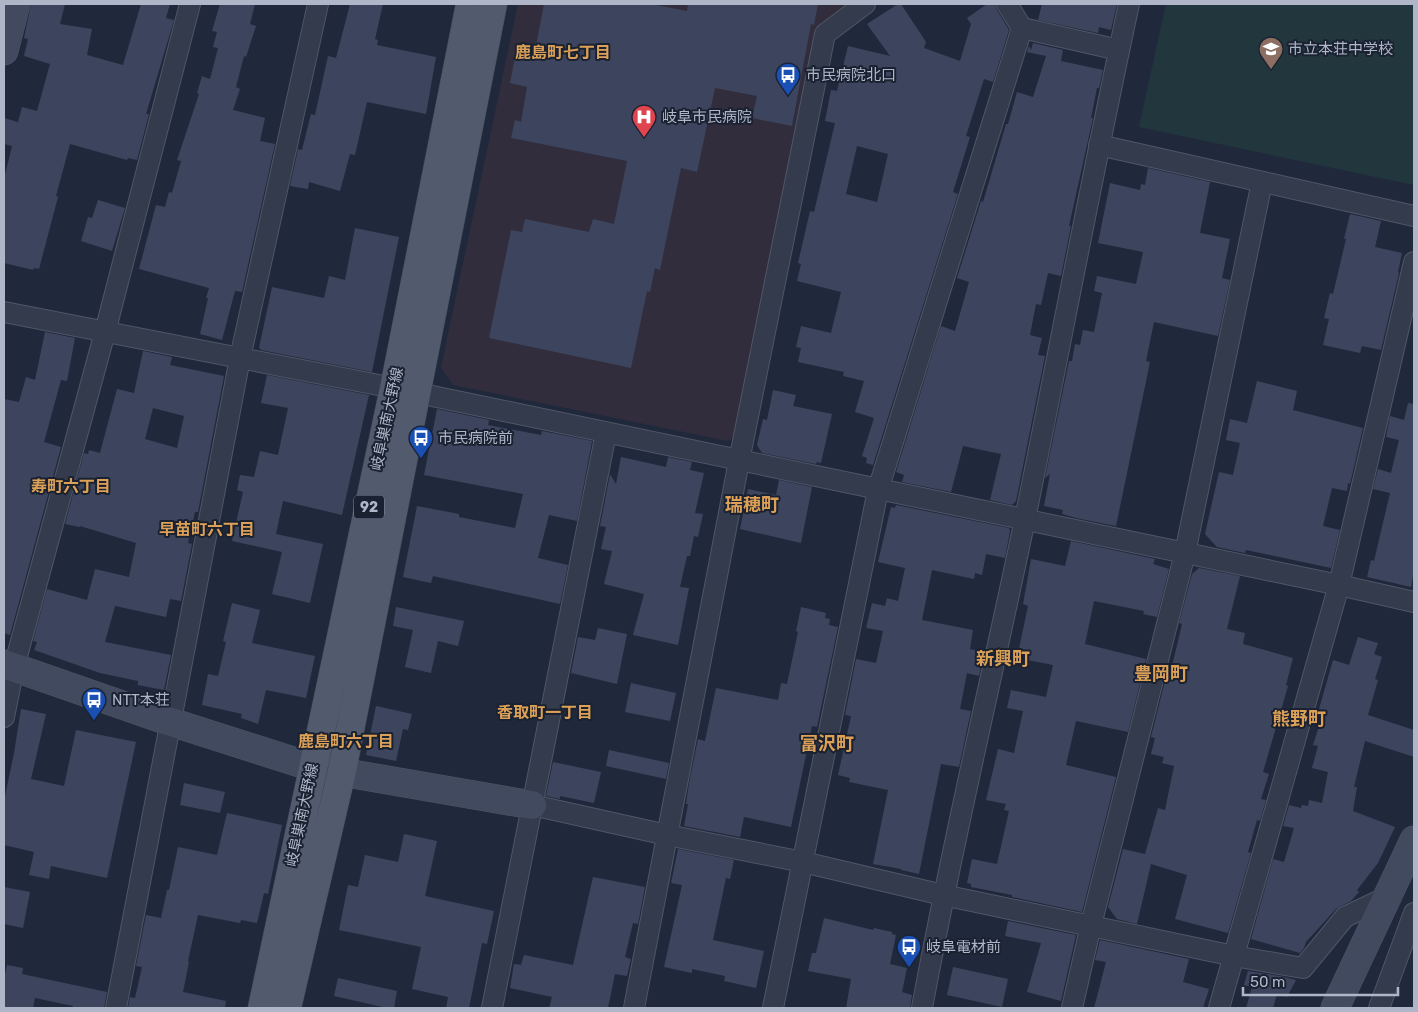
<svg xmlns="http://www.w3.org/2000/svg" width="1418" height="1012" font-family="Rubik,'Noto Sans JP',sans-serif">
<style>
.medical{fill:#312d3d}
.green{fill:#22373d}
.building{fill:#3c455d;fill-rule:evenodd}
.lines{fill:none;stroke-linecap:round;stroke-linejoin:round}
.street-casing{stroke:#4f5667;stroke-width:22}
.secondary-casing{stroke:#4f5667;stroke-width:29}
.primary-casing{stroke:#3e4555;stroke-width:29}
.street{stroke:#343b4d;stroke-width:20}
.secondary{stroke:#424a60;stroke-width:28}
.primary{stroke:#525a6d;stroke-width:28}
.labels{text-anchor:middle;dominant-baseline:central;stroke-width:4;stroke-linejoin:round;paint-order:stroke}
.shield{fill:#1a2131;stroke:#82899b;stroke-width:1}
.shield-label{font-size:14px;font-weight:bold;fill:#afb6c8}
.poi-label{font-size:15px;fill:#afb6c8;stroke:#1a2131;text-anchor:start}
.street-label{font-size:15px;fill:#afb6c8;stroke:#1a2131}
.neighbourhood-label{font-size:16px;font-weight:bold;fill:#dca157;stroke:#1a2131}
.quarter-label{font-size:18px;font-weight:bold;fill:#dca157;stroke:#1a2131}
</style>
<rect width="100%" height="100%" fill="#20293c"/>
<polygon class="medical" points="518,4 858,4 820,30 737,435 728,441 453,385 441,367"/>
<polygon class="green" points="1166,4 1414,4 1414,185 1139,127"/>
<g class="building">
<polygon points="31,4 65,4 60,24 92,29 87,55 123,65 141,4 170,4 166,18 174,20 146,114 149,114 137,160 128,158 127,160 70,144 56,196 58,197 39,269 34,268 33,270 4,263 4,179 12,146 4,144 4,118 18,122 22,107 37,111 50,64 24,56 28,39 24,38"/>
<polygon points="220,4 255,4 250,24 256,26 246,57 244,56 236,87 240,89 233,110 265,118 260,141 275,144 242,292 235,291 222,340 200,334 208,298 206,298 209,288 139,269 156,205 165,207 169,192 172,193 181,161 177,160 199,94 197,93 202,76 210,79 218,48 213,47 217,32 212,31"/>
<polygon points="350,4 383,4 375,39 378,40 377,45 436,57 426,114 367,102 355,155 350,154 340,191 309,182 308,189 290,186 298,149 302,150 311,114 315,115 328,56 336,58"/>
<polygon points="544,4 651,4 687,11 688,4 818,4 814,25 811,24 792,126 752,118 757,96 715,88 697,172 681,168 660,270 655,268 650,292 647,291 631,368 489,338 511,230 522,232 525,219 589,232 593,219 614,224 627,161 511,138 515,120 521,122 527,87 510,83 516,52 534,56"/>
<path d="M 898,4 L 901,4 L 926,42 L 924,48 L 960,61 L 971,24 L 967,18 L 987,4 L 995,4 L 997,10 L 1009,30 L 993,82 L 984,79 L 966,136 L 970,137 L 953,192 L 958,194 L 873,465 L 866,463 L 867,458 L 862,456 L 874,418 L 855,412 L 864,381 L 843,376 L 844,372 L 798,362 L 801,348 L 796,347 L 801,326 L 831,333 L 841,292 L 797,281 L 801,264 L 798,263 L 810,211 L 814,212 L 835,123 L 825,121 L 831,90 L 837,91 L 848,46 L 890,56 L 867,24 ZM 857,146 L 888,154 L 877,202 L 846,194 Z"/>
<polygon points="1042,4 1117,4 1111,30 1099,27 1098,33 1038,20"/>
<polygon points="1033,43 1063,50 1061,61 1103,70 1099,88 1097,88 1091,118 1093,118 1069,226 1071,226 1061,276 1048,273 1041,305 1036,304 1030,335 1042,338 1038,355 1045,356 1016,501 1012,505 990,500 1001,454 963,446 951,492 902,482 904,475 896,472 941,326 955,331 969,282 957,278 981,201 983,202 1006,124 1008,124 1017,92 1033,97 1046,56 1027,52 1029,46 1031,50"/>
<polygon points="1148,168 1210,182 1200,233 1230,239 1222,278 1230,280 1218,336 1154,322 1146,361 1150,362 1116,526 1076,518 1062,514 1063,510 1044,506 1050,474 1045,478 1069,361 1072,361 1075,344 1080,345 1083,330 1094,332 1102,293 1094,291 1097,276 1136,284 1143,252 1098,243 1110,183 1140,190 1141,184 1145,185"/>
<polygon points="98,200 125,208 112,251 81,241 88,217 92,218"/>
<polygon points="1350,214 1381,221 1375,247 1402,253 1398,272 1399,273 1381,350 1362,346 1360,353 1323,345 1329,319 1324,318 1330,293 1333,294 1346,239 1344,239"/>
<polygon points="355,228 399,237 372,372 261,350 259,348 272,287 324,298 329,276 345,280"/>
<polygon points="45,332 75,338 67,381 61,380 44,442 61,447 10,635 4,633 4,399 19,402 26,377 35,380"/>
<path d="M 143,351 L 172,357 L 170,365 L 224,376 L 198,512 L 195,512 L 188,543 L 192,544 L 181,601 L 170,599 L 166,617 L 115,606 L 105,642 L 171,655 L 164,690 L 138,685 L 138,681 L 100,673 L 34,650 L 37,642 L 33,641 L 47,589 L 87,600 L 95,569 L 129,577 L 136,543 L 80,526 L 80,527 L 65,524 L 84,453 L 88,454 L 89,450 L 100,453 L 117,389 L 134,393 ZM 153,408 L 184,416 L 177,448 L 145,439 Z"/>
<polygon points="267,375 369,395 342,515 283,501 276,534 323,544 310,603 272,594 282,552 232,541 243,492 237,490 240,475 254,477 260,451 278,455 288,408 261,403"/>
<polygon points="1257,381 1297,391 1293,410 1363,428 1350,484 1348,483 1347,491 1332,488 1323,526 1340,530 1331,568 1246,550 1245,553 1217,547 1205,534 1219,472 1233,475 1240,443 1226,440 1230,419 1247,423"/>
<polygon points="773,390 796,395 793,406 832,414 821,463 817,462 816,464 762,453 757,445 763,419 767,420"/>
<polygon points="1408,403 1414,404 1414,571 1411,587 1367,577 1371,560 1374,561 1390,493 1373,489 1378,469 1391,473 1399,440 1386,437 1390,416 1404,420"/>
<polygon points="437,409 489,420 488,425 541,435 542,431 592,441 577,521 549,515 538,558 568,565 560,604 433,576 431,583 403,577 417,506 459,514 459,517 515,528 523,494 424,475"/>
<polygon points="621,457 666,467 668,457 692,462 690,470 704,473 695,513 703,514 698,537 694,536 690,556 687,556 680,587 689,588 678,645 633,635 644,594 604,584 612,551 601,549 606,527 600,526 610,474 616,484"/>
<polygon points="779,480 812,487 801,543 740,529 748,489 776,495"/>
<polygon points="896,505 1009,528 1010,531 1005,558 986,554 982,575 975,573 974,579 932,570 922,620 973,630 970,649 984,652 979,676 967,673 960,709 971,711 959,767 941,764 919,874 901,870 901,869 873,864 888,790 849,782 850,778 838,775 851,716 845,715 856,659 876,663 883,631 866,628 872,603 885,606 887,598 898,601 905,568 878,562 891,507 895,508"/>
<polygon points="1071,541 1155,559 1153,564 1169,569 1157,617 1143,614 1144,611 1094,601 1085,644 1146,659 1128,732 1076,721 1066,765 1116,777 1082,912 1012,897 1012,895 971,887 971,884 967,883 972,859 997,864 1009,811 1004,810 1006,804 986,800 998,749 1014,753 1023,711 1007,708 1011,690 1046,697 1053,665 1017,658 1028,606 1023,604 1031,559 1065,566"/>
<polygon points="1199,568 1240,576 1227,629 1245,633 1243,644 1293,658 1286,685 1288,686 1263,772 1269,774 1261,799 1266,800 1260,821 1257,820 1248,852 1251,853 1228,933 1175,919 1187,875 1151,864 1137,924 1117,919 1108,907 1123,849 1145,854 1158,808 1165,810 1174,766 1162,763 1164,757 1151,754 1155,738 1151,737 1169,665 1172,666 1182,624 1179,623 1192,574"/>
<polygon points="232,603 260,610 252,643 315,656 306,698 266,690 258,724 241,718 242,714 202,705 208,674 218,676 226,642 223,641"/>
<polygon points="396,607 464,621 458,646 438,641 431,673 405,667 413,630 393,626"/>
<polygon points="801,607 826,613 825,618 830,619 829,625 838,627 817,727 812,726 791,827 744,817 740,837 684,826 688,804 686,804 689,783 698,739 705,741 716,688 778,700 781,683 787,684 798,632 796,631"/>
<polygon points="598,628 627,634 617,684 571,673 578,637 595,640"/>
<polygon points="1358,637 1378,643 1374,654 1382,657 1375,679 1378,680 1368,715 1414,730 1414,757 1365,741 1354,787 1357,787 1353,811 1395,827 1378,863 1357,890 1359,892 1351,901 1336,909 1306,942 1304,948 1300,953 1251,939 1273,859 1284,862 1294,828 1283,826 1289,805 1301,808 1302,805 1308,806 1309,800 1322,803 1328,772 1312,768 1318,746 1313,745 1324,711 1319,709 1333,660 1349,665"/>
<polygon points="631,683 676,693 670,721 625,712"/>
<polygon points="376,706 412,714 408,730 403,729 396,761 366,755"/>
<polygon points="21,709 46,714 31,779 64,786 76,730 136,742 107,878 51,866 49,879 29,875 34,852 4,845 4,801 14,753"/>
<polygon points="609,750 669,763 666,779 606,766"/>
<polygon points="553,762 601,772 594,803 560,796 560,799 546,796"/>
<polygon points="184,783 225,792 220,813 180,805"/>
<polygon points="227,813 282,825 268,894 264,893 257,923 241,920 240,923 198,915 188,961 189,962 183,992 226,1001 225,1008 128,1008 130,997 135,998 142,967 136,966 146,915 161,918 167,890 169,890 178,847 217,855"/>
<polygon points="404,834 437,841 425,896 494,911 487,944 482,943 469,1008 446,1008 448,997 412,989 421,947 339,930 348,885 358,887 365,855 398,862"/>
<polygon points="678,849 734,860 730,879 726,878 713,940 764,951 756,988 724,981 725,976 692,969 692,973 664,967 682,885 671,883"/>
<polygon points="593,877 645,887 638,924 633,923 625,957 631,959 627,976 615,974 608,1008 549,1008 552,997 510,988 514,964 521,965 524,955 573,965"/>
<polygon points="4,887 30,892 23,928 4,924"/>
<polygon points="824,918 873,930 874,928 892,932 892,934 896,935 890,964 907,968 902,992 912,995 910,1008 846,1008 851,979 808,971 812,953 816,953"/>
<polygon points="1008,921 1076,935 1061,1001 1027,992 1041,943 1005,936"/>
<polygon points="1100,940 1189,959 1183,982 1209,989 1203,1008 1094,1008 1106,962 1095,960"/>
<polygon points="7,965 23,968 22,974 107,992 104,1008 72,1008 73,1006 35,998 33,1008 4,1008 4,979"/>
<polygon points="953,967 1008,979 1002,1007 947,995"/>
<polygon points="1248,971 1280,976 1296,980 1287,997 1277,994 1273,1008 1246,1008 1252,987 1244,985"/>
<polygon points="338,978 397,991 394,1008 387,1008 334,996"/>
</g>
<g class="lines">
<defs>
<g id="street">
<polyline points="1007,4 1022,28 1119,50"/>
<polyline points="1099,145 1414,216"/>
<polyline points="4,312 394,388 1339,585 1414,602"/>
<polyline points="4,717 14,667 105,332 190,4"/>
<polyline points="532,805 667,835 803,862 943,895 1234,956 1303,968 1345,917 1387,897"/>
<polyline points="116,1008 240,358 318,4"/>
<polyline points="492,1008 606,433"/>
<polyline points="634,1008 739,461 825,34 865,4"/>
<polyline points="773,1008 878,490 1022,28"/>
<path d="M 922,1008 C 952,844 991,682 1025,519 C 1060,347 1092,175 1129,4"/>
<polyline points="1072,1008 1091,925 1185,553 1262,182"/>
<polyline points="1219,1008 1339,585 1414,262"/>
<polyline points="1379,1008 1414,913"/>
</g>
<g id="secondary">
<polyline points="4,51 16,4"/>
<polyline points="4,664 171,722 312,767 532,805"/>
<polyline points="1335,1008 1414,840"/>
</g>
<g id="primary">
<polyline points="262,1008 394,388 470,4"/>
<polyline points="287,1008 342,771 493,4"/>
</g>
</defs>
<use href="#street" class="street-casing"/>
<use href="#secondary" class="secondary-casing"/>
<use href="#primary" class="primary-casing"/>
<use href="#street" class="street"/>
<use href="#secondary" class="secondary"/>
<use href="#primary" class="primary"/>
</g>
<defs>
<symbol id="school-pin" viewBox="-11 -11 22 30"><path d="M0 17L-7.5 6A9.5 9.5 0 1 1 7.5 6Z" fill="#8d6e63" stroke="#1a2131"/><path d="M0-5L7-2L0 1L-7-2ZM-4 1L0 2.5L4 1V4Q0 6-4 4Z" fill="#fff"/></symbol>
<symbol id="bus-pin" viewBox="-11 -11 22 30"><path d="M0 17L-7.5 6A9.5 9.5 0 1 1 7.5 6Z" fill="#1a4fb4" stroke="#1a2131"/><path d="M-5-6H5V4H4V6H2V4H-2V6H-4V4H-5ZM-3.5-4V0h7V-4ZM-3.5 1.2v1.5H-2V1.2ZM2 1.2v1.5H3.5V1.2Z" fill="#fff"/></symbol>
<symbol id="hospital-pin" viewBox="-11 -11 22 30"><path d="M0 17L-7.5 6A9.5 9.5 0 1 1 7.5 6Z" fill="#e0444e" stroke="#1a2131"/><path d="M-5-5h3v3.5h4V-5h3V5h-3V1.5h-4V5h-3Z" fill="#fff"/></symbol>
</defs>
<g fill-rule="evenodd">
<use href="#school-pin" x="1257" y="35" width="28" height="38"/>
<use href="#bus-pin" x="774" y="61" width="28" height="38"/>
<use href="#hospital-pin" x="630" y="103" width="28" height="38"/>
<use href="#bus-pin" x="407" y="424" width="28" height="38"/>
<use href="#bus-pin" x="80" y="686" width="28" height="38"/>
<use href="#bus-pin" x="895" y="933" width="28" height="38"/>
</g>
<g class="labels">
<rect class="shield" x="354" y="495.5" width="30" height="23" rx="4"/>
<g class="shield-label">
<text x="369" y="507">92</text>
</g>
<g class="poi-label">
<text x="1288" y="49">市立本荘中学校</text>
<text x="806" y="75">市民病院北口</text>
<text x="662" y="117">岐阜市民病院</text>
<text x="438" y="438">市民病院前</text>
<text x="112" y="700">NTT本荘</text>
<text x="926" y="947">岐阜電材前</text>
</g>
<g class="street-label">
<text transform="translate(387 419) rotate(-78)">岐阜巣南大野線</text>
<text transform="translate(302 815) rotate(-78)">岐阜巣南大野線</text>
</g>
<g class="neighbourhood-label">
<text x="563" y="52">鹿島町七丁目</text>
<text x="71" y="486">寿町六丁目</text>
<text x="207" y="529">早苗町六丁目</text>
<text x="545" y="712">香取町一丁目</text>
<text x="346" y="741">鹿島町六丁目</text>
</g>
<g class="quarter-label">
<text x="752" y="505">瑞穂町</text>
<text x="1003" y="659">新興町</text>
<text x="1161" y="674">豊岡町</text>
<text x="1299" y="719">熊野町</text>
<text x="827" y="744">富沢町</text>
</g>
</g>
<rect width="1418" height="1012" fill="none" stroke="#afb6c8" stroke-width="10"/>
<path d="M1243 987v8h155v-8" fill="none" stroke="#afb6c8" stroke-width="2.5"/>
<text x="1250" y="987" font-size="15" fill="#afb6c8" stroke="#1a2131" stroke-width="4" paint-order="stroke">50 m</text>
</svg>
